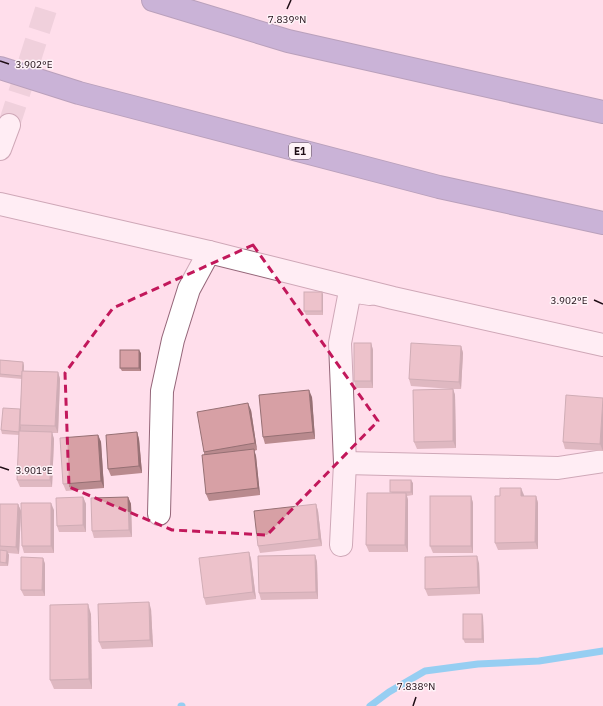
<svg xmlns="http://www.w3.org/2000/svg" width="603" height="706" font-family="'IBM Plex Sans',sans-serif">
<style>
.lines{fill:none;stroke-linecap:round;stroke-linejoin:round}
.stream{stroke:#18bbfb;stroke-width:7}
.minor-tunnel{stroke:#ddbecb;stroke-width:22;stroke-dasharray:22 11;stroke-linecap:butt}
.minor-casing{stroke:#956679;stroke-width:24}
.highway-casing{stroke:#655682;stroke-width:24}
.minor{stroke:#fff;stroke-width:22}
.highway{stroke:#8b7ebe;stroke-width:22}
.wall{fill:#b98a8e}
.shaded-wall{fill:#967074}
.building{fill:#d7a0a5;stroke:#967074}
.marked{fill:none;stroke:#c2185b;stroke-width:3;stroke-dasharray:8 5;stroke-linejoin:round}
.ticks{fill:none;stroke:#1e0c14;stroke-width:1.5}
.labels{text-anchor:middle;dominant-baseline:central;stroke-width:3;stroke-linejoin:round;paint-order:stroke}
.shield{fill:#fef2f7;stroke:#615158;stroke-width:1}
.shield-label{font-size:10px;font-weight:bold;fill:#1e0c14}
.ticks-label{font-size:10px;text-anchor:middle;fill:#1e0c14;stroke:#fef2f7;stroke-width:3;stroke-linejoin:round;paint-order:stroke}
</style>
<rect width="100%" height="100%" fill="#ffdeeb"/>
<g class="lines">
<g class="stream">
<polyline points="181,706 182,706"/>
<polyline points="370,706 389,692 425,671 478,664 539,661 603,651"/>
</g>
<polyline class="minor-tunnel" points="9,125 49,0"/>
<defs>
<g id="minor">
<polyline points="0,149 9,125"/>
<polyline points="0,204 209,252 393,298 603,345"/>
<polyline points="345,463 558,468 603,461"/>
<polyline points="159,514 162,391 173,340 189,289 209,252"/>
<polyline points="341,545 345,463 340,343 350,291 370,294"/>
</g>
<g id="highway">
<polyline points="153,0 288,41 603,112"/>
<polyline points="0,68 79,93 439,187 603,223"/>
</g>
</defs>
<use href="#minor" class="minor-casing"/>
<use href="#highway" class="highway-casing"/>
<use href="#minor" class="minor"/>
<use href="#highway" class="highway"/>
</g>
<g class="wall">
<polygon points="322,292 323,295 323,315 306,315 304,311"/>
<polygon points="371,343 373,350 373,388 356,388 354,381"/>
<polygon points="461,346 463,353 461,389 453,389 455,395 456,448 417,449 414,442 452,389 411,386 409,379"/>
<polygon points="141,353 141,371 122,371 120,368"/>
<polygon points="0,360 23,362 24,366 24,371 58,372 60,379 58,433 52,433 54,439 52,487 20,487 17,480 19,435 2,434 1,430 20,409 22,379 0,377"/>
<polygon points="312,397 315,439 265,444 263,437"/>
<polygon points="603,398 603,451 565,449 563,442"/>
<polygon points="251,410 257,450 254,451 256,456 260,495 209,501 206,494 204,455 204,452"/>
<polygon points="137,432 139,439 142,473 111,476 108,469"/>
<polygon points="98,435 101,442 104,488 66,491 63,484"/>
<polygon points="413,483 413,495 407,496 408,500 408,552 369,552 366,545 390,493"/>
<polygon points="524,495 524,496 536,496 538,503 538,549 498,550 495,543"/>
<polygon points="471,496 473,503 473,553 433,553 430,546"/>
<polygon points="83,497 86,504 86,532 59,532 57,526"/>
<polygon points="128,497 131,504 132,537 94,538 92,531"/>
<polygon points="0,504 18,504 21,511 19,554 8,553 9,555 8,566 0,566"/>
<polygon points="316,504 318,511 322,546 260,553 258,546"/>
<polygon points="54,510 54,553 24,553 22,546"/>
<polygon points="249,552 251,559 256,599 206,605 204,598"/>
<polygon points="315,555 317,562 318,599 261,600 259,593"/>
<polygon points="43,558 45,564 45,596 24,596 21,590"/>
<polygon points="479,563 480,594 428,596 425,589"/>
<polygon points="151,609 153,647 102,649 99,642"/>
<polygon points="91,614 92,689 54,689 50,680"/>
<polygon points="482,614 483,617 484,643 465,643 463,639"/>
</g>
<g class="shaded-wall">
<polygon points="322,292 323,295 323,315 322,311"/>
<polygon points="371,343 373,350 373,388 371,381"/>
<polygon points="461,346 463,353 461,389 459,382"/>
<polygon points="139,350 141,353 141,371 139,368"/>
<polygon points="23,362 24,366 23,379 22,376"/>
<polygon points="58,372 60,379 58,433 55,426"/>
<polygon points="453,389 455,395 456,448 453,441"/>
<polygon points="309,390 312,397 315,439 313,432"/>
<polygon points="603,401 603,451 600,444"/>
<polygon points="248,403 251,410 257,450 255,443"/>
<polygon points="20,409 20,425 21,427 20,435 19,432"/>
<polygon points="52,432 54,439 52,487 50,480"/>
<polygon points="137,432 139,439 142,473 139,466"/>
<polygon points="98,435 101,442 104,488 101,481"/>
<polygon points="254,449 256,456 260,495 258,488"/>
<polygon points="411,480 413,483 413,495 411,492"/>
<polygon points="521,488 524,495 524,502 521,496"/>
<polygon points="406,493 408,500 408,552 405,545"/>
<polygon points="471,496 473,503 473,553 471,546"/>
<polygon points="536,496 538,503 538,549 535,542"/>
<polygon points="83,497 86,504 86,532 83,525"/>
<polygon points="128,497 131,504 132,537 129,530"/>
<polygon points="51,503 54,510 54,553 51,546"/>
<polygon points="18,504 21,511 19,554 16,547"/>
<polygon points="316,504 318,511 322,546 319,539"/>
<polygon points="7,551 9,555 8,566 6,563"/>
<polygon points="249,552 251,559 256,599 253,592"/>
<polygon points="315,555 317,562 318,599 316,592"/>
<polygon points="477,556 479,563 480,594 478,587"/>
<polygon points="43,558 45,564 45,596 42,590"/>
<polygon points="149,602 151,609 153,647 150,640"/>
<polygon points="88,604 91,614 92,689 89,679"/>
<polygon points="482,614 483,617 484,643 482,639"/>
</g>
<g class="building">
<rect x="304" y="292" width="18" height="19"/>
<rect x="354" y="343" width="17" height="38"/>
<polygon points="411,343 461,346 459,382 409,379"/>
<rect x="120" y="350" width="19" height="18"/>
<polygon points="0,360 23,362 22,376 0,374"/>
<polygon points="22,371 58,372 55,426 20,425"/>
<polygon points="453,389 453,441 414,442 413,390"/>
<polygon points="309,390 313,432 263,437 259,395"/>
<polygon points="566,395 603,398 600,444 563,442"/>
<polygon points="248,403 255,443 204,452 197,412"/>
<polygon points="3,408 20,409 19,432 1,430"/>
<polygon points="19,431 52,432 50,480 17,480"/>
<polygon points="137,432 139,466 108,469 106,435"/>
<polygon points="98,435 101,481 63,484 60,438"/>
<polygon points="254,449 258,488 206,494 202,455"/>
<rect x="390" y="480" width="21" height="12"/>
<polygon points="500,488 521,488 521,496 536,496 535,542 495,543 495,496 500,496"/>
<polygon points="367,493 406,493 405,545 366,545"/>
<rect x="430" y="496" width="41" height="50"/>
<polygon points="83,497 83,525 57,526 56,498"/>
<polygon points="128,497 129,530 92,531 91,498"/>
<polygon points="21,503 51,503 51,546 22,546"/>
<polygon points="0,504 18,504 16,547 0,546"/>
<polygon points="316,504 319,539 258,546 254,511"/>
<polygon points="0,550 7,551 6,563 0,562"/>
<polygon points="249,552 253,592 204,598 199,558"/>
<polygon points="315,555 316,592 259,593 258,556"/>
<polygon points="477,556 478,587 425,589 425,557"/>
<polygon points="21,557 43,558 42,590 21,590"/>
<polygon points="149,602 150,640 99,642 98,604"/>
<polygon points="88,604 89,679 50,680 50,605"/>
<rect x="463" y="614" width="19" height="25"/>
</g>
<path d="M0 0H603V706H0ZM 253,245 L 378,421 L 267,535 L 172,530 L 69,487 L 65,373 L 113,308 Z" fill="#ffdeeb" fill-opacity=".55" fill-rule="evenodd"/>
<path class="marked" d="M 253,245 L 378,421 L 267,535 L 172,530 L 69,487 L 65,373 L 113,308 Z"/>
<path class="ticks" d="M 287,9 L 291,0M 0,61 L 9,64M 594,300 L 603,304M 0,467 L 9,470M 413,706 L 416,697"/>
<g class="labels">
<rect class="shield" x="289" y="143" width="22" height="16" rx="3"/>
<g class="shield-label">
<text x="300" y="151">E1</text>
</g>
</g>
<g class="ticks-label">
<text x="287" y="23">7.839°N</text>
<text x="34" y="68">3.902°E</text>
<text x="569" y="304">3.902°E</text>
<text x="34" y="474">3.901°E</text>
<text x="416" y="690">7.838°N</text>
</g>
</svg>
